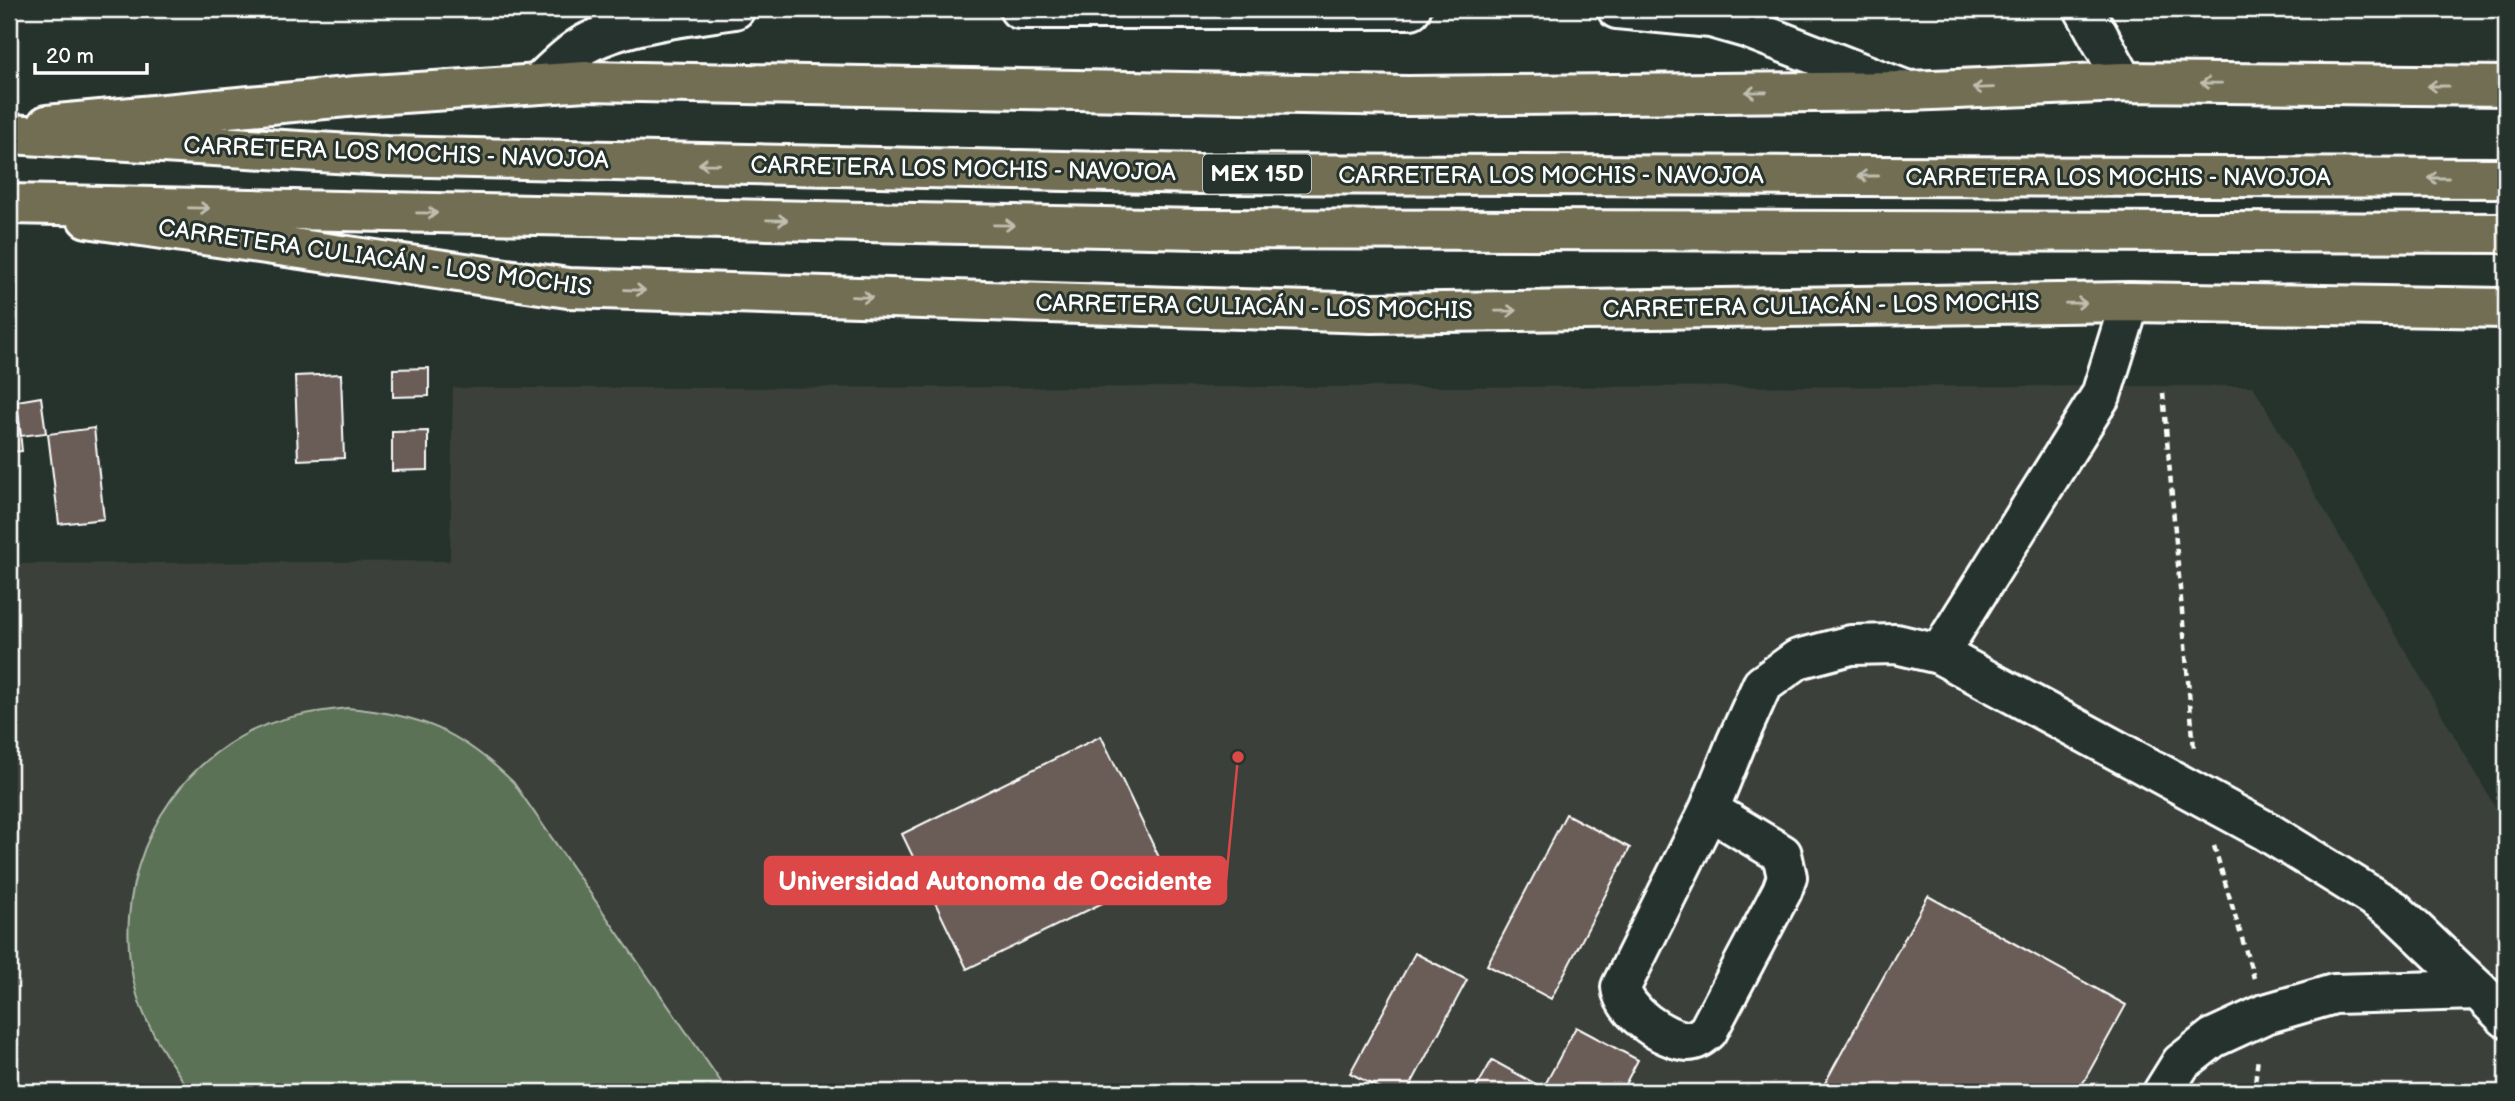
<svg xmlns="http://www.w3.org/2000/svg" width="2515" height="1101" font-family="'Balsamiq Sans',sans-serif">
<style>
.built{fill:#3a403a}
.green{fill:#5c7256;stroke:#aeb8aa;stroke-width:2}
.building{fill:#6a5d58;stroke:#fff;stroke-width:2}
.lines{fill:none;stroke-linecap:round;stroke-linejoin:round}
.minor-casing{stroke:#fff;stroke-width:44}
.major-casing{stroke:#fff;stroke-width:44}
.highway-casing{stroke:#fff;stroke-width:44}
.path{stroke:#fff;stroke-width:4.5;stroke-dasharray:7 5;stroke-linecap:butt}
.minor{stroke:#26332d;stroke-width:38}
.major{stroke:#726e52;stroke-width:38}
.highway{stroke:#726e52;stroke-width:38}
.oneway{stroke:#c0beb1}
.labels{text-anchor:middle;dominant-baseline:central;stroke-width:6;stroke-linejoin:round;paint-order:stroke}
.shield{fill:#26332d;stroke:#bec2c0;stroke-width:2}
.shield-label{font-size:23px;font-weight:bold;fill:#fff}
.street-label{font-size:24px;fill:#fff;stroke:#26332d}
.leader{fill:none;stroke:#dc4848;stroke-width:2.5}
.callout-dot{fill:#dc4848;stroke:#26332d;stroke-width:2.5}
.callout{fill:#dc4848;stroke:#dc4848;stroke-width:2.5}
.callout-label{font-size:26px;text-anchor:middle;font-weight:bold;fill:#fff}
</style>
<rect width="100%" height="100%" fill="#26332d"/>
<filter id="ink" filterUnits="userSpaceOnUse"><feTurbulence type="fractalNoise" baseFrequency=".0143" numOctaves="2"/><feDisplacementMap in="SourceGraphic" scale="14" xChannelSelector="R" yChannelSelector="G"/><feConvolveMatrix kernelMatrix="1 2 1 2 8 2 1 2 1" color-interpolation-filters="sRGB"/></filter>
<g filter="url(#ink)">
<polygon class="built" points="2253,386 2506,826 2506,1092 9,1092 9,564 450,561 453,388"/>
<path class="green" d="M 347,708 C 420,714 460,731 513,782 L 728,1092 L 191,1092 C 170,1062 148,1031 137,995 C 109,897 151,788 240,737 C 273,718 310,712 347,708 Z"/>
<g class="building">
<polygon points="429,368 429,396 393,397 393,369"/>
<polygon points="341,374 344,458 298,460 295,376"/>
<polygon points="41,397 46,433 21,436 17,401"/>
<polygon points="19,422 22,451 9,452 9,423"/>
<polygon points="94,428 104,519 59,524 48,434"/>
<polygon points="428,431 428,470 392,471 392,432"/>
<polygon points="1101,736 1166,872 967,969 902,834"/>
<polygon points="1566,814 1630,848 1551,999 1487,965"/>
<polygon points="1928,896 2126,1005 2078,1092 1820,1092"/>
<polygon points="1415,953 1467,980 1407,1092 1386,1092 1350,1073"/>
<polygon points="1576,1027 1638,1060 1621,1092 1541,1092"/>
<polygon points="1492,1060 1543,1088 1541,1092 1474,1092"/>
</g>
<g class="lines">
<defs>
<g id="minor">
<polyline points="1019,9 1411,9"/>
<polyline points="1617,9 1711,18 1746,28 1908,91"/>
<polyline points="2084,9 2124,82"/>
<path d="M 538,84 C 551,72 564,58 579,48 C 617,23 689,16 735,9"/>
<polyline points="1939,654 2101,395 2130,302"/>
<path d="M 1709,810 L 1782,854 L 1787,877 L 1782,891 L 1708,1031 C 1702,1036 1696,1041 1688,1041 C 1664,1040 1623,1011 1621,987 L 1709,810 L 1736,743 L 1762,685 L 1798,659 L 1851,645 L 1896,644 L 1939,654 L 2266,831 L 2394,910 L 2478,990"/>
<polyline points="2163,1092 2181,1063 2213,1038 2265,1014 2334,994 2478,990 2506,1018"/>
</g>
<g id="major">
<polyline points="47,125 357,96 586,81 1407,96 1908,91 2124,82 2506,86"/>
<polyline points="87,218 568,288 1372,313 2130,302 2506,308"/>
</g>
<g id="highway">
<polyline points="9,134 386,156 1200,174 2506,178"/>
<polyline points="9,204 1199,229 2506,233"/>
</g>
</defs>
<use href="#minor" class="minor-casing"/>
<use href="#major" class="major-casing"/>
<use href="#highway" class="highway-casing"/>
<g class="path">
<polyline points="2163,393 2194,749"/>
<polyline points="2214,846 2254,978"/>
<polyline points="2254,1092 2258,1058"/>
</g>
<use href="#minor" class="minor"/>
<use href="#major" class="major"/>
<use href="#highway" class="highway"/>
</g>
<defs><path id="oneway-shaft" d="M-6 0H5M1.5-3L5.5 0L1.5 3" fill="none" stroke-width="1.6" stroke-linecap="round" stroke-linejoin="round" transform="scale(1.75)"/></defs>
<g class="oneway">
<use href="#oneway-shaft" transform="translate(2211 83) rotate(-179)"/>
<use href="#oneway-shaft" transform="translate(2438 86) rotate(-180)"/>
<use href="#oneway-shaft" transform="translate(1983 88) rotate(178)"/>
<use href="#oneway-shaft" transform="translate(1756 92) rotate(179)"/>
<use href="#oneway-shaft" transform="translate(709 164) rotate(-179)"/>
<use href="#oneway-shaft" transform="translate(1868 176) rotate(-180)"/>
<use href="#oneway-shaft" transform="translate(2438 178) rotate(-180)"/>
<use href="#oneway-shaft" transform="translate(199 208) rotate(1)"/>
<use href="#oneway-shaft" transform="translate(427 213) rotate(1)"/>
<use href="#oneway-shaft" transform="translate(777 220) rotate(1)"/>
<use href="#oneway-shaft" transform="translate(1004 225) rotate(1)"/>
<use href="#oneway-shaft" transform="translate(635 290) rotate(2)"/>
<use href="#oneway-shaft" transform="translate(862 297) rotate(2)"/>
<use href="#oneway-shaft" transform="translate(2076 303) rotate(-1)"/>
<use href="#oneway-shaft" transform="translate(1506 311) rotate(-1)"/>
</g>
</g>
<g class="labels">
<rect class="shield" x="1203" y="154.5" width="108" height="39" rx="5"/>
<g class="shield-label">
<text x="1257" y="174">MEX 15D</text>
</g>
<g class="street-label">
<text transform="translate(396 153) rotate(2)">CARRETERA LOS MOCHIS - NAVOJOA</text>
<text transform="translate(963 169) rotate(1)">CARRETERA LOS MOCHIS - NAVOJOA</text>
<text x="1551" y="175">CARRETERA LOS MOCHIS - NAVOJOA</text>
<text x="2118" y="177">CARRETERA LOS MOCHIS - NAVOJOA</text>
<text transform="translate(375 258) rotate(8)">CARRETERA CULIACÁN - LOS MOCHIS</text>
<text transform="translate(1821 306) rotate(-1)">CARRETERA CULIACÁN - LOS MOCHIS</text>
<text transform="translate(1254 307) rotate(1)">CARRETERA CULIACÁN - LOS MOCHIS</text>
</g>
</g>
<path class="leader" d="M1238 757L1226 881"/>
<circle class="callout-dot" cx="1238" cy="757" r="7"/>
<rect class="callout" x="765" y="857" width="461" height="47" rx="7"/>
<g class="callout-label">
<text x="995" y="890">Universidad Autonoma de Occidente</text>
</g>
<rect width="2515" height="1101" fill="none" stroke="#26332d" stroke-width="35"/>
<rect x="18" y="18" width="2480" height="1066" fill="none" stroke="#fff" stroke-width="2.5" filter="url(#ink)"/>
<path d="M35 63v10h112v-10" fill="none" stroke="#ffffff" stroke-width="3.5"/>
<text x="46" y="63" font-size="21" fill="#ffffff" stroke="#26332d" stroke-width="5" paint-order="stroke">20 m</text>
</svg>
